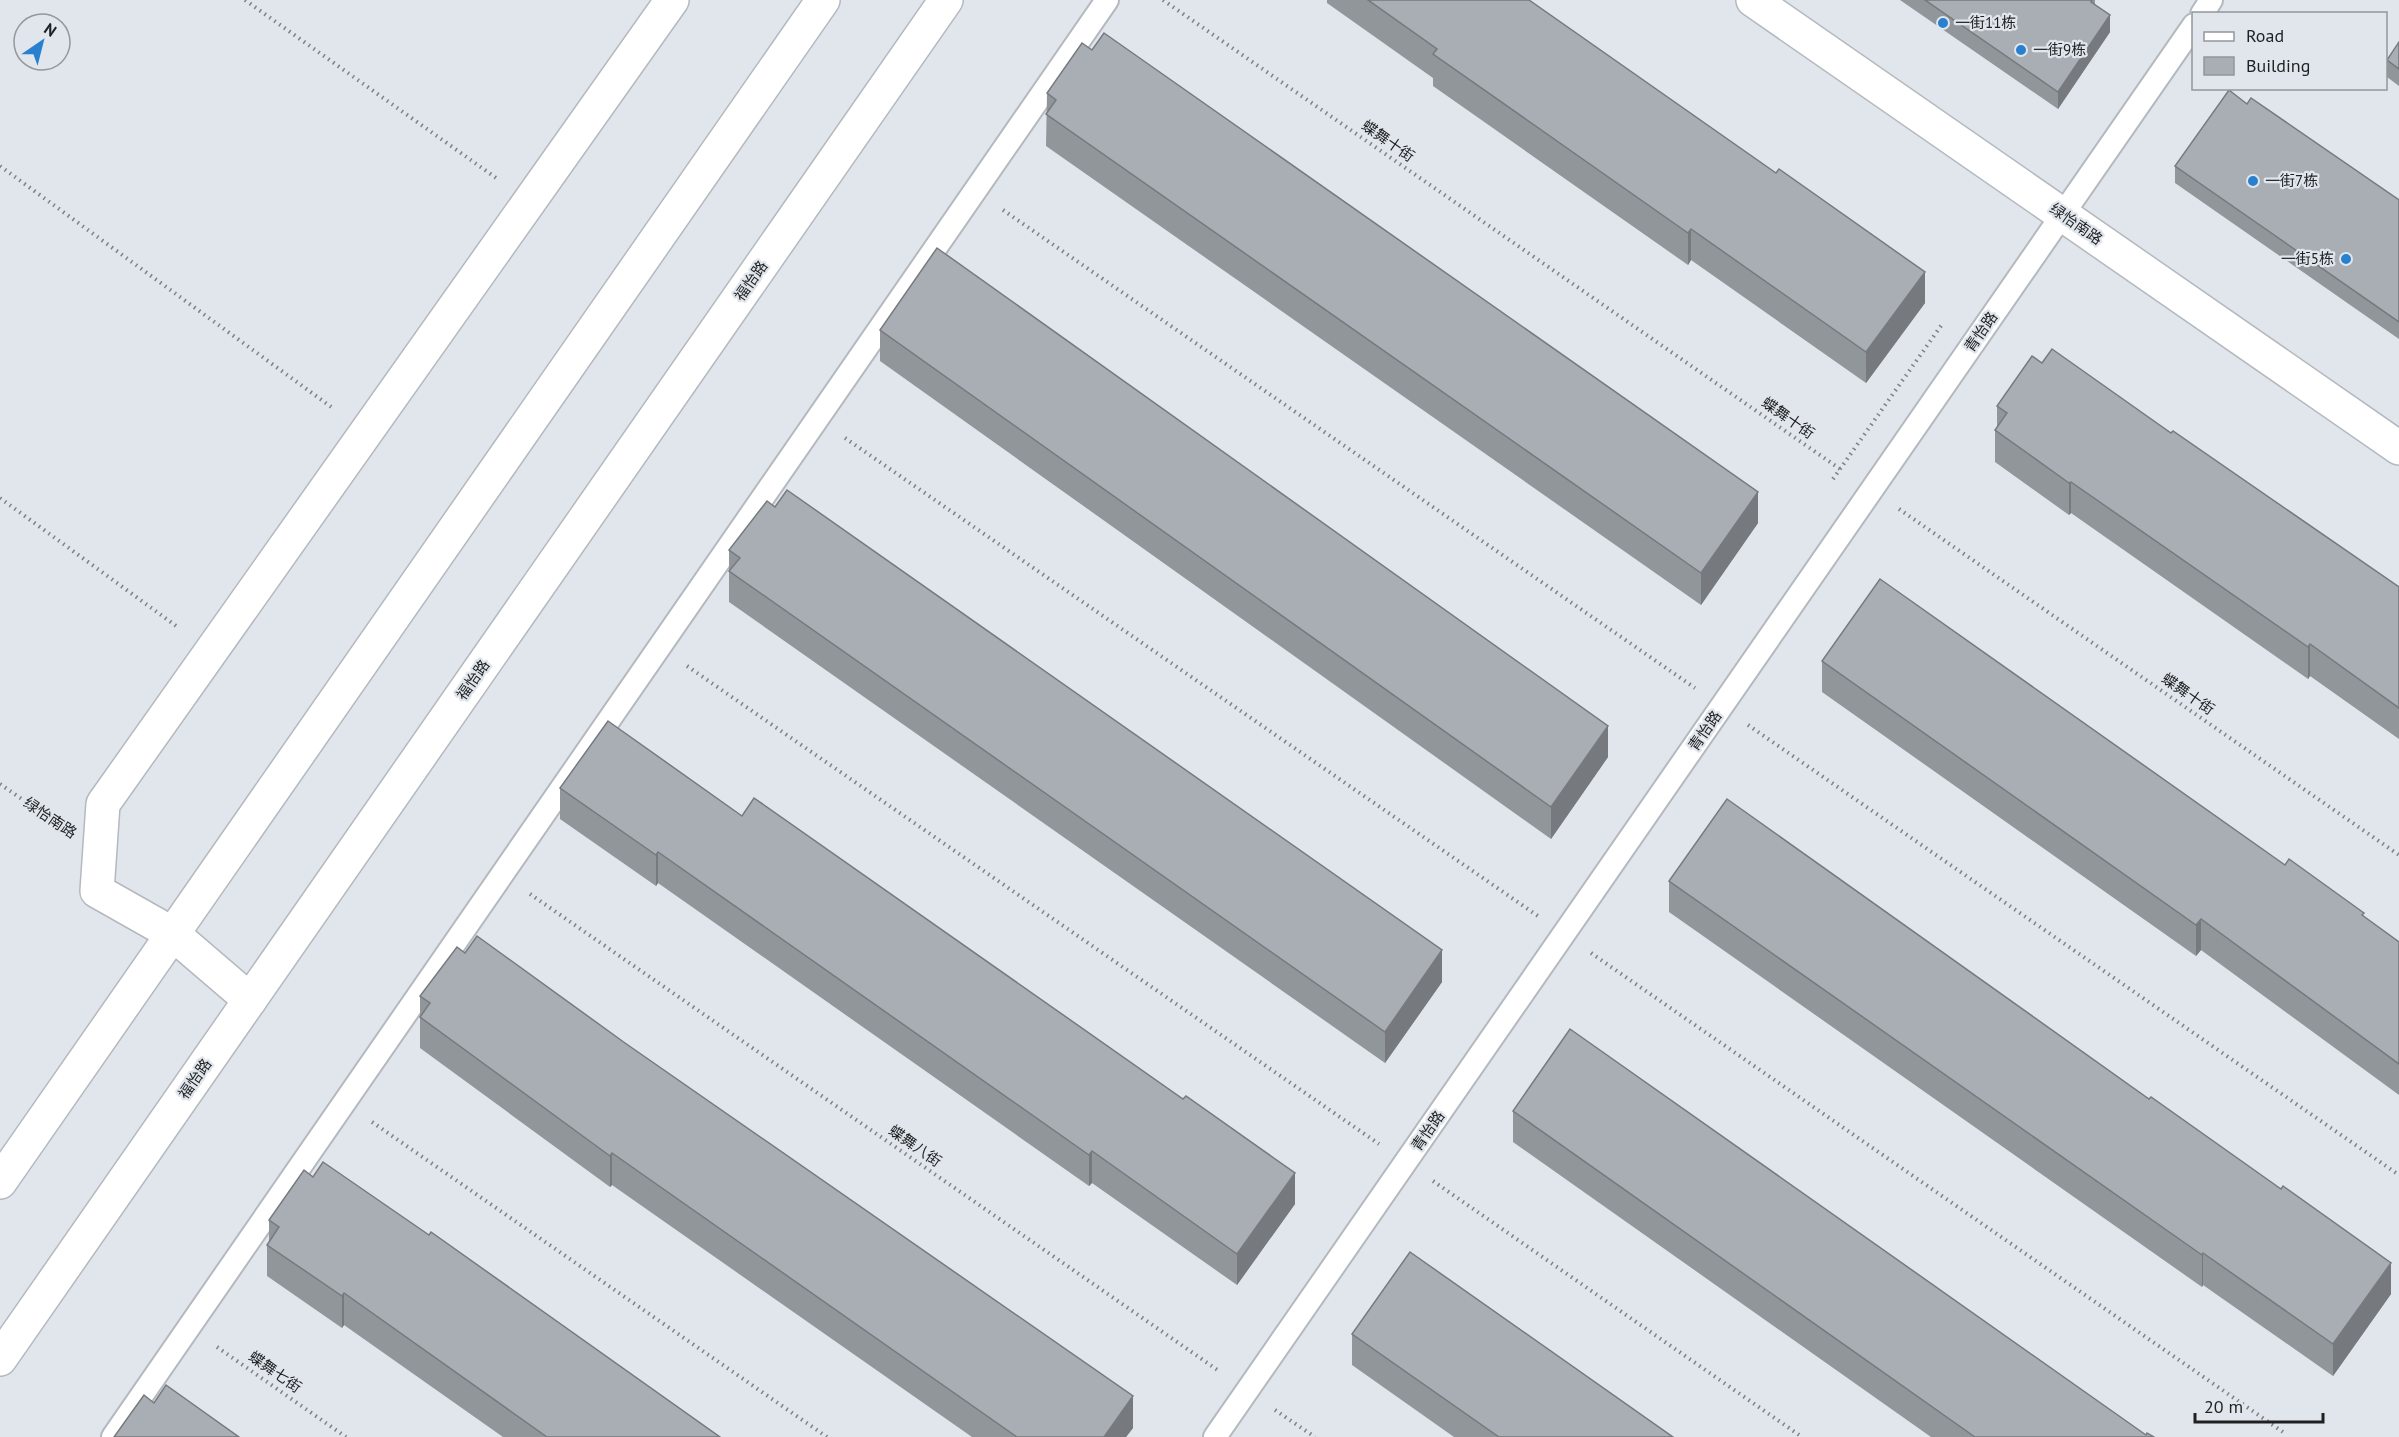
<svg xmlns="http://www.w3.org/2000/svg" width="2399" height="1437" font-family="'PT Sans','Noto Sans SC',sans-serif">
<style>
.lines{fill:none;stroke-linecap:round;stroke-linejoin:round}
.lane-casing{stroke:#b4b9bf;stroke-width:26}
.street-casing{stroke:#b4b9bf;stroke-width:36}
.path{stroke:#7e8286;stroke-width:4;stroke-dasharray:1.5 4.5;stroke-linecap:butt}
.lane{stroke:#fff;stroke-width:22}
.street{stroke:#fff;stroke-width:33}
.wall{fill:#91969b}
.shaded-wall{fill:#767a7e}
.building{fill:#a9aeb4;stroke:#767a7e;stroke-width:1.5}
.poi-dot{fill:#2980ce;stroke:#e1e6ec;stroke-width:2}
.labels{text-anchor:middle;stroke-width:4.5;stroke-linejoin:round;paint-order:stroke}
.poi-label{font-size:15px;fill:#1e2022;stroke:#e1e6ec;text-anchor:start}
.street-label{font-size:15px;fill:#1e2022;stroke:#e1e6ec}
</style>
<rect width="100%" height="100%" fill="#e1e6ec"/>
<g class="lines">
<defs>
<g id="lane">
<polyline points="2202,14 2211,0"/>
<polyline points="113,1437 1107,0"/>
<polyline points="1215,1437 2194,25"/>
</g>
<g id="street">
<polyline points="1753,0 2399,448"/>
<polyline points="250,1000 173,934 97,891 103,804 672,0"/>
<polyline points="0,1182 823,0"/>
<polyline points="0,1359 946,0"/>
</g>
</defs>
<use href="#lane" class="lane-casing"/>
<use href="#street" class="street-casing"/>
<g class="path">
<polyline points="245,0 499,180"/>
<polyline points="1163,0 1843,471"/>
<polyline points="0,166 334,409"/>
<polyline points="1003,210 1695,688"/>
<polyline points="845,438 1538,916"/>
<polyline points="1833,479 1943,323"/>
<polyline points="0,498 179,628"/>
<polyline points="1899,509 2399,855"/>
<polyline points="687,666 1379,1144"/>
<polyline points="1748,725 2399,1175"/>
<polyline points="0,784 64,828"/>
<polyline points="530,894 1219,1371"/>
<polyline points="1591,953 2283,1432"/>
<polyline points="372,1122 827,1437"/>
<polyline points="1433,1181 1802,1437"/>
<polyline points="217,1347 346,1437"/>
<polyline points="1275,1410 1315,1437"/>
</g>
<use href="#lane" class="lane"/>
<use href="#street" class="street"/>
</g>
<g class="wall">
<polygon points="1327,0 1529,0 1925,303 1866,383 1691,260 1688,265 1433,86 1433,78 1327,3"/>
<polygon points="1900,0 2095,0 2095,4 2110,32 2058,109"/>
<polygon points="2399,42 2399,86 2387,77 2387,60"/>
<polygon points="1047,93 1758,523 1701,605 1046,146"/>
<polygon points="2247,104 2399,200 2399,339 2175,183 2175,166"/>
<polygon points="880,330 1608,757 1551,839 880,361"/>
<polygon points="2042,363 2171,433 2399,587 2399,739 2310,676 2308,679 2071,513 2069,515 1995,462 1995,430 1997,427 1997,406"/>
<polygon points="729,550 1442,982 1385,1063 729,602"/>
<polygon points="1822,661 2285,865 2364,917 2399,942 2399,1095 2201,950 2196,956 1822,692"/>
<polygon points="560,788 742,816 1295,1204 1237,1285 1092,1183 1089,1186 658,883 656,886 560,819"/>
<polygon points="1669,881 2391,1294 2333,1376 2203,1285 2202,1287 1669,912"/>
<polygon points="420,996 1133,1428 1126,1437 972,1437 612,1185 610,1187 420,1048"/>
<polygon points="1513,1111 2146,1435 2154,1437 1931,1437 1513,1142"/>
<polygon points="269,1220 720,1437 503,1437 344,1325 342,1328 267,1276 267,1245 269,1243"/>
<polygon points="1352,1334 1673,1437 1454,1437 1352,1365"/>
</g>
<g class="shaded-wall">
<polygon points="2110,15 2110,32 2058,109 2058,92"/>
<polygon points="1691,229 1691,260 1688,265 1688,233"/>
<polygon points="1925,272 1925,303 1866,383 1866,352"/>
<polygon points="2071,482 2071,513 2069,515 2069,483"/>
<polygon points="1758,492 1758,523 1701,605 1701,573"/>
<polygon points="2310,644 2310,676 2308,679 2308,647"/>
<polygon points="1608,726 1608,757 1551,839 1551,807"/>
<polygon points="658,852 658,883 656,886 656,855"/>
<polygon points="2201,919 2201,950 2196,956 2196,925"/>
<polygon points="1442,950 1442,982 1385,1063 1385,1032"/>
<polygon points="1092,1151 1092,1183 1089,1186 1089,1155"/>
<polygon points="612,1153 612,1185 610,1187 610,1156"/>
<polygon points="1295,1173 1295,1204 1237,1285 1237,1254"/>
<polygon points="2203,1253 2203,1285 2202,1287 2202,1255"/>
<polygon points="2391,1263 2391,1294 2333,1376 2333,1344"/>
<polygon points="344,1293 344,1325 342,1328 342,1296"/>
<polygon points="1133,1396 1133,1428 1126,1437 1104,1437"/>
</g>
<g class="building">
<polygon points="1368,0 1529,0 1776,173 1779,169 1925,272 1866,352 1691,229 1688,233 1433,54 1437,49"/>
<polygon points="1925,0 2092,0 2091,2 2110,15 2058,92"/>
<polygon points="1104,33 1758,492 1701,573 1046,114 1056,100 1047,93 1082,43 1092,50"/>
<polygon points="2399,42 2399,69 2387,60"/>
<polygon points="2229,90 2247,104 2251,98 2399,200 2399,322 2175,166"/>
<polygon points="937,248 1608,726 1551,807 880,330"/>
<polygon points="2052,349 2171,433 2173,431 2399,587 2399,708 2310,644 2308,647 2071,482 2069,483 1995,430 2007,413 1997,406 2032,356 2042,363"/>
<polygon points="787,490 1442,950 1385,1032 729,571 740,558 729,550 767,501 775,507"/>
<polygon points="1880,579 2285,865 2289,859 2364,913 2362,915 2399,942 2399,1064 2201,919 2196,925 1822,661"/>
<polygon points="608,721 742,816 754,798 1183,1099 1186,1096 1295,1173 1237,1254 1092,1151 1089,1155 658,852 656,855 560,788"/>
<polygon points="1727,799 2149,1099 2151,1097 2281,1189 2283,1186 2391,1263 2333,1344 2203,1253 2202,1255 1669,881"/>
<polygon points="477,936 625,1043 1133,1396 1104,1437 1017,1437 612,1153 610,1156 420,1017 430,1003 420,996 457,947 465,953"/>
<polygon points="1570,1029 2146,1435 2147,1433 2154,1437 1975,1437 1513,1111"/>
<polygon points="323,1162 429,1235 431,1232 720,1437 547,1437 344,1293 342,1296 267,1245 279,1227 269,1220 304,1170 313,1177"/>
<polygon points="1410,1252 1673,1437 1499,1437 1352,1334"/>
<polygon points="166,1385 239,1437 114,1437 144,1395 154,1403"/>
</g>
<g class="poi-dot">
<circle cx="1943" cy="23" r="6"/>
<circle cx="2021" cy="50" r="6"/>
<circle cx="2253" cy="181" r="6"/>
<circle cx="2346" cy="259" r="6"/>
</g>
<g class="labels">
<g class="poi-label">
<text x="1955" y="28">一街11栋</text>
<text x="2033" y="55">一街9栋</text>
<text x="2265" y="186">一街7栋</text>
<text x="2334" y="264" text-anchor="end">一街5栋</text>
</g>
<g class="street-label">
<text transform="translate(1388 141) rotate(35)" y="5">蝶舞十街</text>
<text transform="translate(2076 224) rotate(35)" y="5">绿怡南路</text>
<text transform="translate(751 281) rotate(-55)" y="5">福怡路</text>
<text transform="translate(1981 332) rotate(-55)" y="5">青怡路</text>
<text transform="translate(1788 418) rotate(35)" y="5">蝶舞十街</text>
<text transform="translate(473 680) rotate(-55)" y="5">福怡路</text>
<text transform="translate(2188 694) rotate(35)" y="5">蝶舞十街</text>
<text transform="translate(1705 731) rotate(-55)" y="5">青怡路</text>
<text transform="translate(50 818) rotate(34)" y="5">绿怡南路</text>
<text transform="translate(195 1079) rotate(-55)" y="5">福怡路</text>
<text transform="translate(1428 1131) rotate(-55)" y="5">青怡路</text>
<text transform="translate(915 1146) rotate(35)" y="5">蝶舞八街</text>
<text transform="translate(275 1372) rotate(35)" y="5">蝶舞七街</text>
</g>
</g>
<rect x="2192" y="12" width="195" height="78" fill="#e1e6ec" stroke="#93979b" stroke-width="1.5"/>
<rect x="2204" y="32" width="30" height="9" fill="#ffffff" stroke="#93979b" stroke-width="1.5"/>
<text x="2246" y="42" font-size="18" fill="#1e2022">Road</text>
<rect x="2204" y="57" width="30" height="18" fill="#a9aeb4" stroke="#93979b" stroke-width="1.5"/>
<text x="2246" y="72" font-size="18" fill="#1e2022">Building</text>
<g transform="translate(42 42) rotate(35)"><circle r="28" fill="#e1e6ec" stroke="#93979b" stroke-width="1.5"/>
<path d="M0-4.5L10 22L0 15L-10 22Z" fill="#2980ce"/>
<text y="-9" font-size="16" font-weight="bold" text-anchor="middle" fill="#1e2022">N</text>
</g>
<path d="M2195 1413v9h128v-9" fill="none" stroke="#1e2022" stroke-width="3"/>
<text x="2204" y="1413" font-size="18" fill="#1e2022" stroke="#e1e6ec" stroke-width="4.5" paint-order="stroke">20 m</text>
</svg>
